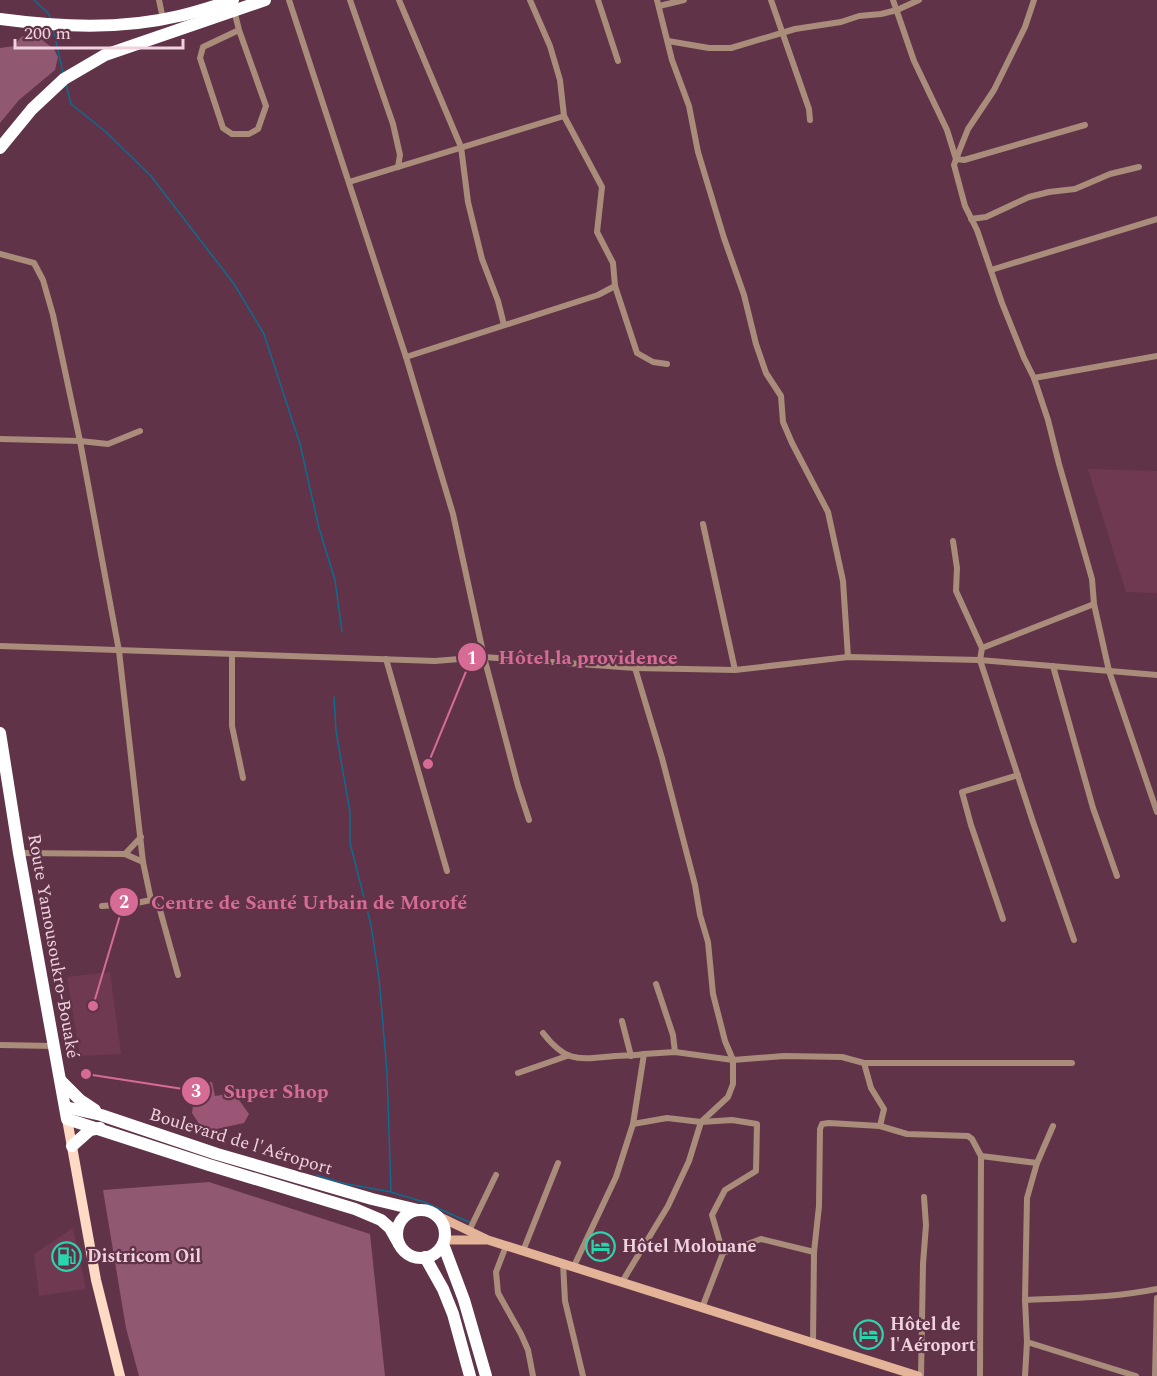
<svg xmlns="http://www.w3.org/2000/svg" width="1157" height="1376" font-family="Spectral,serif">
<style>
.built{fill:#6f3952}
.green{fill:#905871}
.forest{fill:#9b5676}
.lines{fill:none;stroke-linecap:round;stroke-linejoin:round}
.stream{stroke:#0c6c91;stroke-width:1.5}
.street{stroke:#aa8c7b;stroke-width:6}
.secondary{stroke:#e3b498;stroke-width:9}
.primary{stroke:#fed9c4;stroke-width:10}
.highway{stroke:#fff;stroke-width:12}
.labels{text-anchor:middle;stroke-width:4.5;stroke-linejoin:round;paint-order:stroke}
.street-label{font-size:18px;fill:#efd2dd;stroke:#603348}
.poi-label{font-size:18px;font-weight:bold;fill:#efd2dd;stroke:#603348;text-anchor:start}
.leader{fill:none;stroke:#d66c96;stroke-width:2}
.callout-dot{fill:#d66c96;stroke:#603348;stroke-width:2}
.mark-label{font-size:18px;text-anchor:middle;font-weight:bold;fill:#fff}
.callout-label{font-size:20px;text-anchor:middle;font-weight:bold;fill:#d66c96;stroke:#603348;stroke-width:4.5;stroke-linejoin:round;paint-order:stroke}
</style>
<rect width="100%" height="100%" fill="#603348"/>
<g class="built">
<polygon points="1088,469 1157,471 1157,593 1126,592"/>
<polygon points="110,972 121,1054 80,1056 67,977"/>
<polygon points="73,1228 86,1289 39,1296 34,1254"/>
</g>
<g class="green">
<polygon points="33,33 54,49 58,57 55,70 19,100 0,123 0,48 14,46 21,37"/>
<polygon points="209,1182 370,1234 385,1376 139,1376 126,1328 103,1190"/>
</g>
<polygon class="forest" points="212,1082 215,1096 234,1093 249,1114 244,1123 207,1131 203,1130 192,1113 196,1084"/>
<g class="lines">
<g class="stream">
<polyline points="34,0 49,14 50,18"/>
<polyline points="53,28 63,73"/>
<polyline points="66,84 71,104 106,132 151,176 234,284 264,334 300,444 319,528 335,580 342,632"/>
<polyline points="334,697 336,731 350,812 350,843 371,925 379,978 387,1072 391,1192"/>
<polyline points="316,1175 342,1183 391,1192 424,1202 471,1223"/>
</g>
<g class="street">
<polyline points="159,0 163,19"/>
<polyline points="289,0 406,357 453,514 484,657 518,786 529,820"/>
<polyline points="350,0 393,124 400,155 398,167"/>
<polyline points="399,0 461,147 468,202 482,259 498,301 504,325"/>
<polyline points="598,0 618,61"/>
<polyline points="657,0 672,60 689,106 698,152 724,238 744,295 756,344 766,373 781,396 783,422 792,443 828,512 843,581 848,657"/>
<polyline points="771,0 809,109 810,120"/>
<polyline points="893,0 914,61 947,130 956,159 954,165 965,206 977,230 1002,303 1024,358 1034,378 1048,420 1059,464 1092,579 1094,604 1109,671 1157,812"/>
<polyline points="1034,0 1025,27 994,90 968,129 956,159 964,160 1085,125"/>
<polyline points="659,6 684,0"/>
<polyline points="234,10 239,30 203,47 200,58 223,128 232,134 249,134 258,129 266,106 239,30"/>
<polyline points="668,41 709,48 731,48 795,29 841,22 859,16 881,14 897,10 919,0"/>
<polyline points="349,182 564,116"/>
<polyline points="971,219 986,217 1029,197 1049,192 1075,189 1110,174 1139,167"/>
<polyline points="0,254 34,263 43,280 53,315 80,441 119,651 143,862 151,900 160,910 178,975"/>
<polyline points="991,270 1157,219"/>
<polyline points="615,286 637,353 653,362 667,364"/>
<polyline points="406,357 598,295 615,286 613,263 597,232 602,187 564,116 560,80 550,46 530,0"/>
<polyline points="1034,378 1157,356"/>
<polyline points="0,439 80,441 108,444 140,431"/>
<polyline points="703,524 735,670"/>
<polyline points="953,541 957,568 956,591 982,648 980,660 1033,822 1074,940"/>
<polyline points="0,646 435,661 484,657 635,668 735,670 848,657 980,660 1157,675"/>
<polyline points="982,648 1094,604"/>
<polyline points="232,654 232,726 243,778"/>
<polyline points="386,659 447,871"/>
<polyline points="1053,666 1093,808 1117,876"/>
<polyline points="19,853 125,854 143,862"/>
<polyline points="125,854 141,837"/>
<polyline points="102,906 132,904 151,900"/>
<polyline points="1003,919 971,825 962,792 1018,775"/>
<polyline points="656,984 673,1035 675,1052"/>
<polyline points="622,1021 631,1056"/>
<path d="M543,1033c24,31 36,26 72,23 10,-1 19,0 29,-2"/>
<polyline points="0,1045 53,1046"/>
<polyline points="864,1063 871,1088 884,1109 880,1126"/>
<polyline points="518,1073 567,1056"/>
<polyline points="633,1124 644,1054 675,1052 733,1060 784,1056 842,1057 864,1063 1072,1063"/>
<polyline points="981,1156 1037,1163"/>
<polyline points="469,1231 496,1175"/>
<polyline points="506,1246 496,1272 498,1293 521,1334 528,1350 533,1376"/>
<polyline points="523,1251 558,1163"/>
<polyline points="563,1263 565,1301 583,1376"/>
<polyline points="574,1266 616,1177 633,1124 667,1118 701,1122 732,1120 757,1124 756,1171 725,1190 712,1215 723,1253"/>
<polyline points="622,1282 668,1206 689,1161 701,1122 728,1097 733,1084 733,1060 725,1041 713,994 708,942 700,915 695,885 662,758 635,668"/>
<path d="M1025,1300c45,-2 88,-2 132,-11"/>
<polyline points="702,1308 723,1253 761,1239 814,1252"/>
<polyline points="1027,1342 1136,1376"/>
<polyline points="813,1344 814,1252 819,1206 820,1129 822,1124 829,1123 880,1126 907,1134 968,1136 972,1139 981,1156 980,1376"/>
<polyline points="921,1376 923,1264 926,1225 924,1197"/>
<polyline points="1025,1376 1027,1342 1025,1300 1027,1198 1037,1163 1053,1126"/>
<polyline points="1155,1376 1157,1298"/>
</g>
<g class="secondary">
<polyline points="436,1215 488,1240 918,1376"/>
<polyline points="444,1240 485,1240"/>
</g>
<polyline class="primary" points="67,1119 96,1280 120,1376"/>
<g class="highway">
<path d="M0,19c60,8 120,11 179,-3 18,-4 36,-10 54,-16"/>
<polyline points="0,148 32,109 64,79 105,55 265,0"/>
<polyline points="0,733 19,853 67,1119 209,1165 355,1209 381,1220 390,1228 399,1244"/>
<polyline points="61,1081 80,1100 95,1110"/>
<polyline points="65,1107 101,1115 217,1154 372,1199 418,1210"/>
<polyline points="72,1146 90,1130 100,1128"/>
<circle cx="421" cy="1234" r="24"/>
<polyline points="443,1244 464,1300 486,1376"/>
<polyline points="425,1257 443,1289 453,1314 470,1376"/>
</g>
</g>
<defs>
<symbol id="hotel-ring" viewBox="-11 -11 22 22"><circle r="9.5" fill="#603348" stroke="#29d5ad" stroke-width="1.5"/><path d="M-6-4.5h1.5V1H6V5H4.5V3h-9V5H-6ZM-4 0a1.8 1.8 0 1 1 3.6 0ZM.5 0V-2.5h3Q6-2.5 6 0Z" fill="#29d5ad"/></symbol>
<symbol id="fuel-ring" viewBox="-11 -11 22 22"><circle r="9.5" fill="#603348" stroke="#29d5ad" stroke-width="1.5"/><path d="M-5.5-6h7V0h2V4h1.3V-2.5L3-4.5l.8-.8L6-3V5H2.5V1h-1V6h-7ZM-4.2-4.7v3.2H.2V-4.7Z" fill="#29d5ad"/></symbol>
</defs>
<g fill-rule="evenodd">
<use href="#hotel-ring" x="584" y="1230" width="33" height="33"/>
<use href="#fuel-ring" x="50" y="1240" width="33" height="33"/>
<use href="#hotel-ring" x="852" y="1318" width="33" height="33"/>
</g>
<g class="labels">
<g class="street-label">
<text transform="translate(54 946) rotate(80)" y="6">Route Yamousoukro-Bouaké</text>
<text transform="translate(241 1141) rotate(17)" y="6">Boulevard de l'Aéroport</text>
</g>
<g class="poi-label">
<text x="622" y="1252">Hôtel Molouane</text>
<text x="87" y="1262">Districom Oil</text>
<text x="890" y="1330">Hôtel de<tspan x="890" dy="21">l'Aéroport</tspan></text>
</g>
</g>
<path class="leader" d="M428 764L472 657M93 1006L124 902M86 1074L196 1091"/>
<g class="callout-dot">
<circle cx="428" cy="764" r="6"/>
<circle cx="93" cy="1006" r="6"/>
<circle cx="86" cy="1074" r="6"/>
<circle cx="472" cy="657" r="15"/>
<circle cx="124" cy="902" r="15"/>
<circle cx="196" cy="1091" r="15"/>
</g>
<g class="mark-label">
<text x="472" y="664">1</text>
<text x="124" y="908">2</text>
<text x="196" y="1097">3</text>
</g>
<g class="callout-label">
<text x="588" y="664">Hôtel la providence</text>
<text x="309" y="909">Centre de Santé Urbain de Morofé</text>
<text x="276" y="1098">Super Shop</text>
</g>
<path d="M15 39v9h168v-9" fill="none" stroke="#efd2dd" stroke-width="3"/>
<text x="24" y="39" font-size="18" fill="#efd2dd" stroke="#603348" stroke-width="4.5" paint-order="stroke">200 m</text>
</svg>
